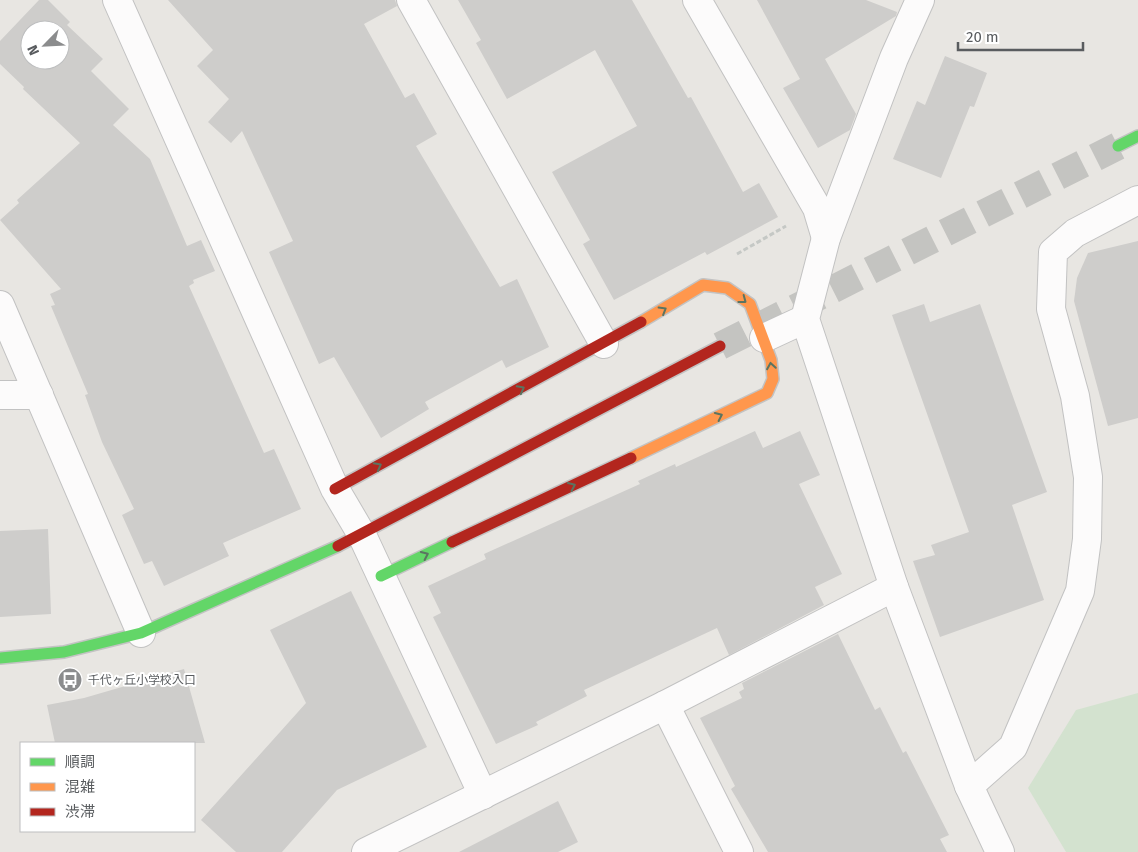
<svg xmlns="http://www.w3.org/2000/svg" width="1138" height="852" font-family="'Fira Sans','Noto Sans JP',sans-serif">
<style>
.green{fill:#d3e2cf}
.building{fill:#cecdcb;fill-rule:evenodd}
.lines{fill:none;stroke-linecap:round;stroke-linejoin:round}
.secondary-tunnel{stroke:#c4c4c1;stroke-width:28;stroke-dasharray:28 14;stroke-linecap:butt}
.street-casing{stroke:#c2c2c2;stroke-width:30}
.fast-casing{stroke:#c3c3c3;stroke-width:14}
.slow-casing{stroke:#c3c3c3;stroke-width:14}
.jam-casing{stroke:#c3c3c3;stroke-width:14}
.path{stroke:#c5c8c5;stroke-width:3;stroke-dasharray:5 2.5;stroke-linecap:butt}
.street{stroke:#fcfbfb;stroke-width:28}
.fast{stroke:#63d668;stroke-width:11}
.slow{stroke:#ff974d;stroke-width:11}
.jam{stroke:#b3261e;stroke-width:11}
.oneway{stroke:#5b7461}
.labels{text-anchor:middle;stroke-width:4;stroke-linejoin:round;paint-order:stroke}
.poi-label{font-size:12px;fill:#595c5f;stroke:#fff;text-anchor:start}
</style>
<rect width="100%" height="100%" fill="#e8e6e2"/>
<polygon class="green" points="1138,693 1138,852 1066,852 1028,788 1076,710"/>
<g class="building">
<path d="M39,0h9l22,22 -3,3 36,34 -12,12 38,38 -16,16 37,34 37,87 14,-6 14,31 -22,9 1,3 -5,3 75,167 10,-4 27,60 -78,34 6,13 -65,30 -12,-25 -8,3 -22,-49 12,-6 -32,-67 -17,-47 3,-1 -37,-88 4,-1 -5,-11 11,-5 -61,-69 19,-17 -2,-3 63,-57 -57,-54 1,-2 -24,-23v-23zM30,30h30v30h-30z"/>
<polygon points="168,0 395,0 397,6 364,24 405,98 414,93 437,134 416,146 500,287 517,279 549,347 506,368 502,360 425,402 429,409 381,438 334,357 319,364 269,252 293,241 242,131 231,143 208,122 229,99 197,66 213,50"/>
<polygon points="458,0 632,0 688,98 691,97 743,192 759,183 778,217 707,255 705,252 614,300 583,244 590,240 552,172 637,126 595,50 507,99 476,43 481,40"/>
<polygon points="757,0 866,0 897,12 896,16 825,59 856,114 850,130 818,148 783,88 800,79"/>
<polygon points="945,56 987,73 974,107 970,106 941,178 893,159 917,101 925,105"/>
<polygon points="1138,241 1138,418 1108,426 1074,301 1077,278 1088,253"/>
<polygon points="924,304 930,322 980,304 1047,492 1012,505 1044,600 940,637 913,561 935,555 931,545 969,532 892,315"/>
<polygon points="755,431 763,448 800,431 820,475 799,484 842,574 815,587 824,605 729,655 717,628 584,690 587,696 536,722 538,725 496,744 433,617 441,613 428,586 486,559 484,554 640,484 638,481 675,464 676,467"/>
<polygon points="48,529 51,614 0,617 0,531"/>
<polygon points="351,591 427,747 337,790 282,852 236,852 201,820 306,703 270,630"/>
<polygon points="838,634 875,710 880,707 903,753 906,751 949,835 940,839 947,852 768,852 731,789 735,786 700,718 742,698 739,692 744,689 742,683"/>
<polygon points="184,669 205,743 55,743 47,705 84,698"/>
<polygon points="558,801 578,842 558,852 459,852"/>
</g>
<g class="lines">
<polyline class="secondary-tunnel" points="720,346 1118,146"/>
<defs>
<g id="street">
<polyline points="117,0 335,489 362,535 483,795"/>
<polyline points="411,0 604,344"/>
<polyline points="697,0 817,208 826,238"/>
<polyline points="920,0 894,58 826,238 805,319 894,587 969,786 1000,852"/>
<polyline points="0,305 141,633"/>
<polyline points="764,338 805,319"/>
<polyline points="0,395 39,395"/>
<polyline points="665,705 739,852"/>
<polyline points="969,786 1013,747 1080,591 1087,539 1088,477 1075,396 1051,309 1053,252 1075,233 1138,200"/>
<polyline points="366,852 665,705 894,587"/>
</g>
<g id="fast">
<polyline points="1118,146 1138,136"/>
<polyline points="381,576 452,542"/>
<polyline points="0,658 64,652 141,633 338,546"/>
</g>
<polyline id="slow" points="631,458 767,393 773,379 771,360 750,304 727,288 703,285 641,322"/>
<g id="jam">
<polyline points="335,489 641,322"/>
<polyline points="452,542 631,458"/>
<polyline points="338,546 720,346"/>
</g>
</defs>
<use href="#street" class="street-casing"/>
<use href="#fast" class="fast-casing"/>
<use href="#slow" class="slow-casing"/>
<use href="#jam" class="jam-casing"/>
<polyline class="path" points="737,254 786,226"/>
<use href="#street" class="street"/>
<use href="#fast" class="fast"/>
<use href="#slow" class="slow"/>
<use href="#jam" class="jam"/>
</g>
<defs><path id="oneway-chevron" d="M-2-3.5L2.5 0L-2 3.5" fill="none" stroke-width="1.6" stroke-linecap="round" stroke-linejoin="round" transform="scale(1.25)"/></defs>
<g class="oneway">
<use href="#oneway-chevron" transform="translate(743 300) rotate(37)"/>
<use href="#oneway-chevron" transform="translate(663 310) rotate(-31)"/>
<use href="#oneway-chevron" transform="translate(771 366) rotate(-99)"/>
<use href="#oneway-chevron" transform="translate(521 389) rotate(-28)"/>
<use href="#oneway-chevron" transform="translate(719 416) rotate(-25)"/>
<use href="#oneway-chevron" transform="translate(378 466) rotate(-28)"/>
<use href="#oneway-chevron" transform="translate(572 486) rotate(-25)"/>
<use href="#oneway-chevron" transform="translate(425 555) rotate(-25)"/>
</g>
<defs>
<symbol id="bus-disc" viewBox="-11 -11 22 22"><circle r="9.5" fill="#8b8c8d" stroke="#fff"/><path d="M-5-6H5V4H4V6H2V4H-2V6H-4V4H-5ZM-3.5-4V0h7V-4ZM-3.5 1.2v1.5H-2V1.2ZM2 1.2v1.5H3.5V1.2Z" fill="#fff"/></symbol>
</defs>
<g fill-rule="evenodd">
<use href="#bus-disc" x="56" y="666" width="28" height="28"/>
</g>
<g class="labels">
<g class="poi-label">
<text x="88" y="684">千代ヶ丘小学校入口</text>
</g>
</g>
<rect x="20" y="742" width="175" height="90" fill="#ffffff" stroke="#bdbebf"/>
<rect x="30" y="758" width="25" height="8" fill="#63d668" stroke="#bdbebf"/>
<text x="65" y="767" font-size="15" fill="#595c5f">順調</text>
<rect x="30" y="783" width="25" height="8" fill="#ff974d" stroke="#bdbebf"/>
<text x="65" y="792" font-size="15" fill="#595c5f">混雑</text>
<rect x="30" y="808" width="25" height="8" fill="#b3261e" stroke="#bdbebf"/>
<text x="65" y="817" font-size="15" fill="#595c5f">渋滞</text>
<g transform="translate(45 45) rotate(246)"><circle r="24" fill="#ffffff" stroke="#bdbebf"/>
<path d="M0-4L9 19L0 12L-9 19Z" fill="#8b8c8d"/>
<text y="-8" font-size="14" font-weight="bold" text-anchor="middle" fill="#595c5f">N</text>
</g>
<path d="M958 42v8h125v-8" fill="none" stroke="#595c5f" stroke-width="2.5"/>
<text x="966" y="42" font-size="15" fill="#595c5f" stroke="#ffffff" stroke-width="4" paint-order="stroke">20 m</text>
</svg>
